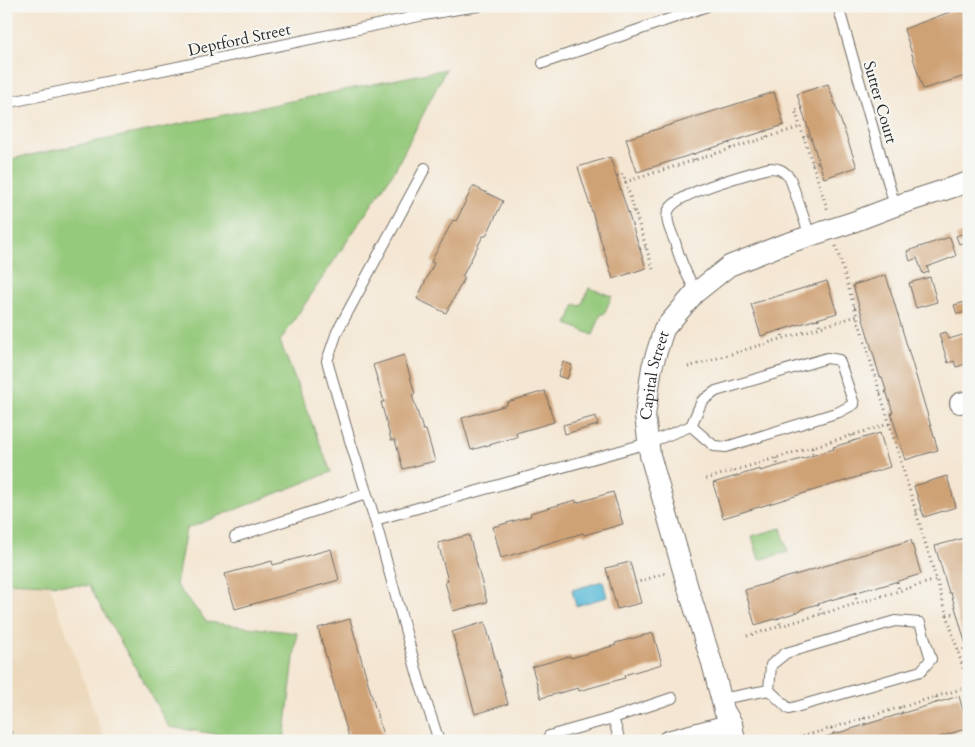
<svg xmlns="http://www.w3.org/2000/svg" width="975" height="747" font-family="Cardo,serif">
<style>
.built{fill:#ecd8ba}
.green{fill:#95c97b;stroke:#607a53}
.water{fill:#59bad8;stroke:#427282}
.building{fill:#cfa276}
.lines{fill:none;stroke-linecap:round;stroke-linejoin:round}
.lane-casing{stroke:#716c65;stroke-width:12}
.street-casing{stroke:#716c65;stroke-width:22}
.path{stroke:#716c65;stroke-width:3;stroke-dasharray:1 4;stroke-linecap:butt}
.lane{stroke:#fff;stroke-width:10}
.street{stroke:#fff;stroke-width:20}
.labels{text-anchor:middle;stroke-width:4;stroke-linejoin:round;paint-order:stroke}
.street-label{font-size:16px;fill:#2b2b2b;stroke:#f6f6f2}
</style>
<rect width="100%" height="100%" fill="#f6f6f2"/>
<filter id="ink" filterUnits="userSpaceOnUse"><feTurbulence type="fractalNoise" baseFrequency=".02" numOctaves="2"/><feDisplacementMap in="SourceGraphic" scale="10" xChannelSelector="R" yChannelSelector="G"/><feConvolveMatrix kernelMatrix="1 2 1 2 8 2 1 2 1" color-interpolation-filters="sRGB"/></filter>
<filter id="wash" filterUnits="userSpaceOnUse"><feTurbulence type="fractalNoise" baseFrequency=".0096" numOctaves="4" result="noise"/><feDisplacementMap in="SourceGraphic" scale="20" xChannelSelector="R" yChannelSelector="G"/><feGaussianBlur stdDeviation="1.12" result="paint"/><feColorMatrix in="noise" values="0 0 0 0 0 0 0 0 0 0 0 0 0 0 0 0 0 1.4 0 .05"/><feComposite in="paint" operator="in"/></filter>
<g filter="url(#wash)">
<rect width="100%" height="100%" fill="#f4e6d2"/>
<polygon class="built" points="6,542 40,558 105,741 6,741"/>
<g class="green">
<polygon points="446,69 395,170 280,341 331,472 186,529 176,585 207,622 297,633 284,741 263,741 169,727 89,586 6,582 6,160"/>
<polygon points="589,288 612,296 604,314 601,314 593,335 567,324 575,304 581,306"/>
<polygon points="781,528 788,552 759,560 752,536"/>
</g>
<polygon class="water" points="603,581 607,597 576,606 572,590"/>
<g id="blocks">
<g class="building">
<polygon points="966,6 969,6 969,75 923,89 904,29"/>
<polygon points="828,84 857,167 824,178 797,94"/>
<polygon points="774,92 784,125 637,172 626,139"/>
<polygon points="610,157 646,268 613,279 578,167"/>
<polygon points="473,186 503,201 486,236 483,236 462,277 465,277 446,313 417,299 434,263 431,262 453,220 456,221"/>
<polygon points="969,231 969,246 967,241 959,244 956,236"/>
<polygon points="950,237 956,256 927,267 929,272 923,274 917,258 910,261 907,251"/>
<polygon points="886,275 938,450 905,460 891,413 893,413 882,377 880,377 853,285"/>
<polygon points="930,277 937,302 916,308 909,283"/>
<polygon points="827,281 837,313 761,336 751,304"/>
<polygon points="969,301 969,320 968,320 966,312 957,314 954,305"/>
<polygon points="946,332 949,339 966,334 969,344 969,356 967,357 969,363 956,367 954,361 948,363 939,334"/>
<polygon points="404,355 415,394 412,395 423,430 426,430 435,461 403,469 395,440 391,440 381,402 384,402 373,365"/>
<polygon points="563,362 572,365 567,379 558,376"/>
<polygon points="545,391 554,422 516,433 517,437 471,450 462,418 507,405 507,402"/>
<polygon points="596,416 598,425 565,434 563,425"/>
<polygon points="880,433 890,467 723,518 713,483 760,469 760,471 778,466 834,449 833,447"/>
<polygon points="947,476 956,507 924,517 914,486"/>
<polygon points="613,492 623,524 584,535 583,533 539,546 539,547 501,558 493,527 531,516 530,513 576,500 576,503"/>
<polygon points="469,535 487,602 453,611 445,582 448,581 438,543"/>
<polygon points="968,537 969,652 968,652 951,593 949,593 935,546"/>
<polygon points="911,540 921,574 875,588 874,587 801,609 801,611 755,625 745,590"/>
<polygon points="331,549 339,580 235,609 225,574 272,561 273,565"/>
<polygon points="630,562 641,603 617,609 606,568"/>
<polygon points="6,610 11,628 6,629"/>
<polygon points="350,619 384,739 379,741 350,741 318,628"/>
<polygon points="485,622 508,704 475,714 452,632"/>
<polygon points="653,633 662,664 624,675 625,678 579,691 578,688 541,698 532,667 570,656 571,658 616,645 615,643"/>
<polygon points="959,696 968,728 927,741 812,741"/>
</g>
</g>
</g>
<g filter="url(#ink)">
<use href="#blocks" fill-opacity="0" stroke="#716c65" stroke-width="1"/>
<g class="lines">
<defs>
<g id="lane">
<polyline points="838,6 895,206"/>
<polyline points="543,63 707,6"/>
<polyline points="6,103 424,15 458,9 479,6"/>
<path d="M697,292c-11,-16 -17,-32 -22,-50 -3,-9 -10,-20 -7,-30 5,-19 81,-38 101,-44 10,0 14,2 21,10l20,58"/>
<polyline points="375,520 351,444 327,361 337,332 425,168"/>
<polyline points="235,537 366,494"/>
<polyline points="721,699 769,690 789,709 921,671 931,659 920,623 895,621 786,653 771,665 769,690"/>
<polyline points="613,718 672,698"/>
<polyline points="6,736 7,735"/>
<polyline points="549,736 613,718 620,741"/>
<polyline points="439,741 419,680 375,520 648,443 691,426 714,446 726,447 839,412 854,404 839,360 827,358 716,391 702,401 691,426"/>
</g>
<g id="street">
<polyline points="960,403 969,401"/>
<polyline points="668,741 732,724"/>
<path id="s1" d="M735,741l-3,-17 -8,-14 -12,-47 -24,-75 -38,-133 -5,-39 7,-49 12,-38 30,-35 35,-28 50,-20 74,-24 42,-16 74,-24"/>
</g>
</defs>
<use href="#lane" class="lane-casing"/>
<use href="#street" class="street-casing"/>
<g class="path">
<polyline points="802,108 795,110 828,211"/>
<polyline points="765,131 767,137"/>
<polyline points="803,138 810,135"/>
<polyline points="729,143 731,149"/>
<polyline points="693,154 695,160"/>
<polyline points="812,164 819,162"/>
<polyline points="617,176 623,174 654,272"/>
<polyline points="625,182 800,127"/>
<polyline points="628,213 634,211"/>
<polyline points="836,246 969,688"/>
<polyline points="640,249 646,247"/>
<polyline points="854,307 859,306"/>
<polyline points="818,319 820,327"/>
<polyline points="781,330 783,338"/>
<polyline points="688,367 857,316"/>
<polyline points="880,393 887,392"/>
<polyline points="853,435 854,441"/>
<polyline points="812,448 813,455"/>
<polyline points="776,458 778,466"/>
<polyline points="734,471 736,476"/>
<polyline points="706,479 889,424"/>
<polyline points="916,512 921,510"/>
<polyline points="897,582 899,591"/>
<polyline points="635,583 666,573"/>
<polyline points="855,593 858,603"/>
<polyline points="818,604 822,614"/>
<polyline points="947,615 957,613"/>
<polyline points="778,618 781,626"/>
<polyline points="747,636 936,580"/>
<polyline points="958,651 967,648"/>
<polyline points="936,697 937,703"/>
<polyline points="900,707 902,713"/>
<polyline points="864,718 865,724"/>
<polyline points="831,728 834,734"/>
<polyline points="803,736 807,741"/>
<polyline points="788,741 968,687"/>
</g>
<use href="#lane" class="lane"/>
<use href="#street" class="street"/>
</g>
</g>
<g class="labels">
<g class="street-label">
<text transform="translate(239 39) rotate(-12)" y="6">Deptford Street</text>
<text transform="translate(881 102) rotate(74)" y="6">Sutter Court</text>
<text dy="6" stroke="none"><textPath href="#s1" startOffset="380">Capital Street</textPath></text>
</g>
</g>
<rect width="975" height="747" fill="none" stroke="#f6f6f2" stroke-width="25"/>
</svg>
